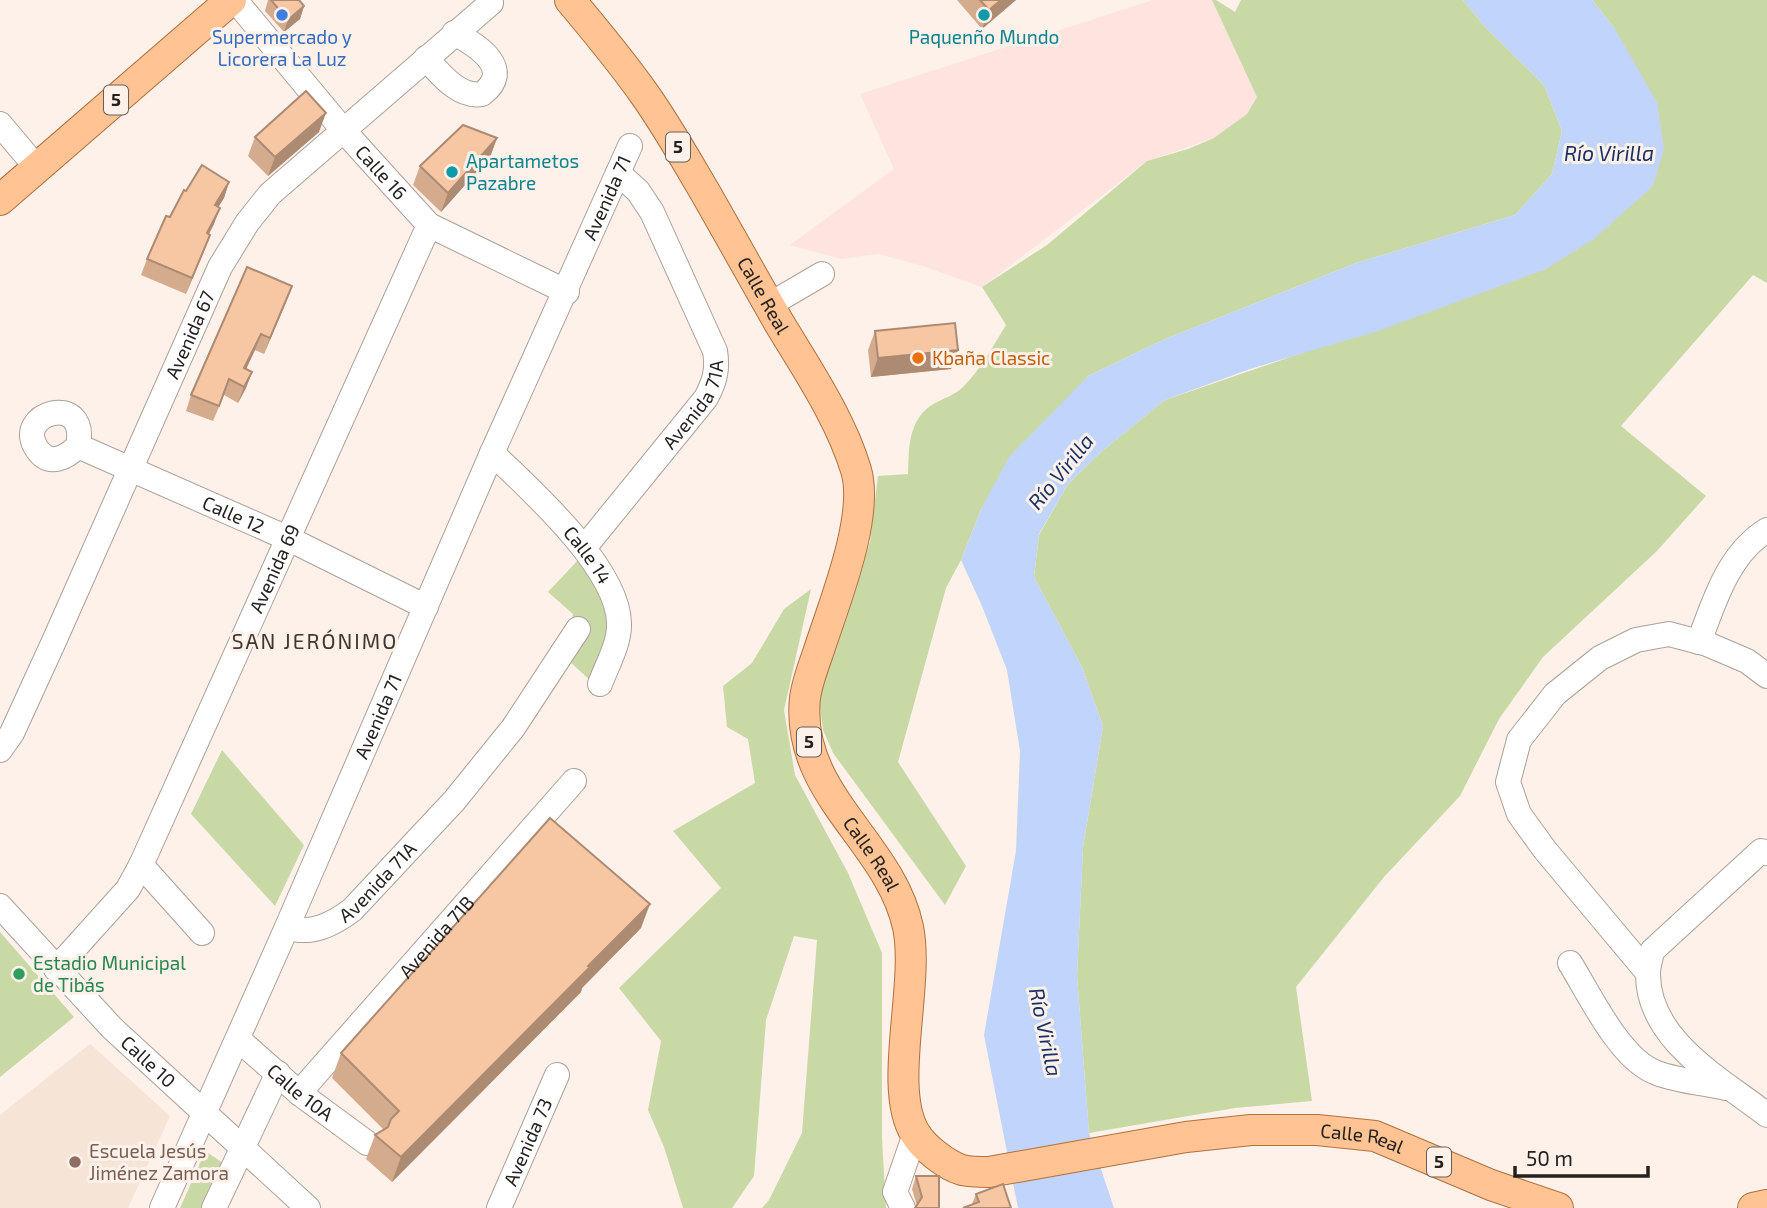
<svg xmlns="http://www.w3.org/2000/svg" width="1767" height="1208" font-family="'Exo 2',sans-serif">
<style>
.built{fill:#f6e4d7}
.industrial{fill:#fee3df}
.green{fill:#c9d9a6}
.water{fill:#c1d4fb}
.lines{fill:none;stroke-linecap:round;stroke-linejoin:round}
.minor-casing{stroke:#aca099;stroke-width:26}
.major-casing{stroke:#b2703c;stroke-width:32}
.minor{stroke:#fff;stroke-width:24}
.major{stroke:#ffc394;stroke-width:30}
.wall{fill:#d4ab8d}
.shaded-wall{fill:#ad8b73}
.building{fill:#f7c7a4;stroke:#ad8b73;stroke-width:2}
.shop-dot{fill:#3f7fe0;stroke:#fdf1e9;stroke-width:2.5}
.culture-dot{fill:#0f9aa8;stroke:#fdf1e9;stroke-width:2.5}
.food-dot{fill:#e8710a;stroke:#fdf1e9;stroke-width:2.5}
.leisure-dot{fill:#2e9e5b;stroke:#fdf1e9;stroke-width:2.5}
.education-dot{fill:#8d6e63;stroke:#fdf1e9;stroke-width:2.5}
.labels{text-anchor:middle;stroke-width:6;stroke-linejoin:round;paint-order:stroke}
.shield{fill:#fdf1e9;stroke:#655f5a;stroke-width:2}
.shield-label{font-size:18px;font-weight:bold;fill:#24201d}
.shop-label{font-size:19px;fill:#366cbe;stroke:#fdf1e9}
.culture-label{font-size:19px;fill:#0d838f;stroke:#fdf1e9}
.street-label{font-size:19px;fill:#24201d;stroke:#fdf1e9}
.food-label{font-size:19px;fill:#c56008;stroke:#fdf1e9;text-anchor:start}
.leisure-label{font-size:19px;fill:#27864d;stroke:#fdf1e9;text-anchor:start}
.education-label{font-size:19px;fill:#785e54;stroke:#fdf1e9;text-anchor:start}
.water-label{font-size:21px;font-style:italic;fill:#1a3168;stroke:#fdf1e9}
.neighbourhood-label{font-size:21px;letter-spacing:2px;fill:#3f3630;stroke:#fdf1e9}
</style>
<rect width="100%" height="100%" fill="#fdf1e9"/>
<polygon class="built" points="90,1044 170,1116 128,1208 0,1208 0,1115"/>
<polygon class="industrial" points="1153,0 1212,0 1257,97 1247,114 1214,138 1147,161 982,287 923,266 879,254 841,259 790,245 894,169 860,94"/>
<g class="green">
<path d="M1212,0h4l19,12 6,-12h222l22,27 59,58 18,46 -10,43 -37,41 -159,48 -191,76 -77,37 -106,131 -21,53 -15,28 -48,174 68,104 -21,39 -112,-152 -10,-23 -3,-22 1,-19 49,-147 8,-66 30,-2c1,-27 0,-56 27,-71 10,-5 19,-8 28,-16 18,-18 30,-41 43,-62l-24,-38 65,-42 100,-84 41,-12 26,-11 33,-24 10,-17z"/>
<polygon points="1592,0 1767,0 1767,283 1753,275 1621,426 1706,496 1657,551 1543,657 1499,719 1460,796 1384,877 1296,987 1312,1101 1235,1108 1089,1133 1077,976 1083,847 1103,726 1082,667 1034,577 1039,535 1068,484 1101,452 1165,400 1546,269 1615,29"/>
<polygon points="581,557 597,581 611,622 594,684 568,660 573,614 548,592"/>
<polygon points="811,589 784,710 795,775 848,873 882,953 882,1139 886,1208 762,1208 769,1200 802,1133 817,940 794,936 766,1020 754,1176 732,1208 683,1208 664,1147 648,1110 661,1041 619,988 721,888 673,831 755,783 748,739 727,727 723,686 752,663 784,609"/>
<polygon points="222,750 304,845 275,906 191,814"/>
<polygon points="0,932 74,1017 0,1077"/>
<polygon points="208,1153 223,1163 203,1208 180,1208 201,1161"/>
</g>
<polygon class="water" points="1463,0 1592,0 1615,29 1657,102 1664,149 1653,186 1594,239 1546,269 1378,331 1250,369 1165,400 1101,452 1068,484 1039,534 1034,577 1082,667 1103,726 1083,847 1077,976 1089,1133 1114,1208 1018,1208 984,1035 1016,851 1020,751 1007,670 982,606 961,560 982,507 1009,457 1088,376 1165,339 1356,263 1515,215 1552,174 1562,131 1544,85 1485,27"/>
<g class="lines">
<defs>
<g id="minor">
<path id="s1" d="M235,0l108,130 86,95 138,67"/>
<path d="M426,58c14,16 33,40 56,36 33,-25 -5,-49 -28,-61"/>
<polyline points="0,124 37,168"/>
<polyline points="769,305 822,274"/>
<path id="s2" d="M78,446c-12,12 -29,21 -41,3 -25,-35 52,-59 41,-3l209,92 139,69"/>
<path id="s3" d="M492,453c39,37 126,115 127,170 1,20 -12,42 -19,61"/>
<path id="s4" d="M584,548l122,-150c9,-17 12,-29 9,-47l-63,-139 -14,-21 -20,-18"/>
<path d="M1699,642c15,-40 29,-88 68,-112"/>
<path id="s5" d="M0,750l12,-17 43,-94 165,-372 27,-44 23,-29 221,-191"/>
<path d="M1767,853l-6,-2 -109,100c-1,7 -4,15 -4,22 -1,67 73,106 119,142"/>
<polyline points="141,865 202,933"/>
<path id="s6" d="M0,906l112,122 196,180"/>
<path id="s7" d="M287,927c24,9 46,-3 65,-17l102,-109 59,-73 65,-99"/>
<path d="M1570,963c20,32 50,97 87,110 21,8 47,10 69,15"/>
<path id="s8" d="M56,969l72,-80 13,-24 288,-640"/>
<polyline points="1648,973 1545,850 1519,814 1508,782 1519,740 1555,694 1600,658 1636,640 1669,634 1707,644 1747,661 1767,676"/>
<path id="s9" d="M238,1039l61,54 68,50"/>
<path id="s10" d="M299,1093l275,-312"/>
<path id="s11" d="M162,1208l125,-281 205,-474 138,-307"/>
<polyline points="214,1208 278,1073"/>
<path id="s12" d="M499,1208l58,-133"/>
<polyline points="903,1208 895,1192 915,1134"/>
</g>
<g id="major">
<path id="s13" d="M570,0c26,31 52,62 75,95 22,31 41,65 60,97 24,43 49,86 73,129 28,47 62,96 78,149 14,47 -23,136 -38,183 -5,14 -11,30 -13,45 -10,96 85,144 103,229 12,58 -21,160 7,206 8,14 31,32 47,37 8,2 19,2 27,2l197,-35 65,-7h66l58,6 116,49 67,23"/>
<polyline points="0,200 231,0"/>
<polyline points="1753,1208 1767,1205"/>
</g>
</defs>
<use href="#minor" class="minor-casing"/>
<use href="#major" class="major-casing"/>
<use href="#minor" class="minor"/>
<use href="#major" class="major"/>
</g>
<g class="wall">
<polygon points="268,0 299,0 304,6 300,19 284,32 265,11"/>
<polygon points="957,0 1016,0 982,29"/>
<polygon points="319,132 268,176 248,156 255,137"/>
<polygon points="497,138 490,157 441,212 413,185 420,166"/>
<polygon points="229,182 224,198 218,207 214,224 209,234 204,251 186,294 141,275 147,259 170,217 186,191"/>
<polygon points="286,302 264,354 255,350 246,369 252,372 246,388 238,403 224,395 213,421 186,411 191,395"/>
<polygon points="875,331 958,350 951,369 871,377 868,350"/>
<polygon points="641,928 582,988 581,992 392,1182 366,1159 375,1135 384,1130 332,1078 341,1053"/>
<polygon points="916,1176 939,1208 917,1206 912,1189"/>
<polygon points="976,1194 1011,1208 972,1204"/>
</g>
<g class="shaded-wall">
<polygon points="1001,0 1016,0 982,29 989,10"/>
<polygon points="304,6 300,19 284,32 288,20"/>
<polygon points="326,113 319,132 268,176 275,157"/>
<polygon points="497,138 490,157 441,212 448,193"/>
<polygon points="229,182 224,198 209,222 215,205"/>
<polygon points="220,208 214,224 201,249 207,233"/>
<polygon points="210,235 204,251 186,294 192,278"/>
<polygon points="292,286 286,302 264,354 270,338"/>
<polygon points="261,334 255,350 239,384 244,368"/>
<polygon points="958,350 951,369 871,377 878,358"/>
<polygon points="252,372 246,388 238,403 244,387"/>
<polygon points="650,904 641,928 582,988 581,992 392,1182 401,1157"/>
</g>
<g class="building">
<polygon points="271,0 299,0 304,6 288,20"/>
<polygon points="980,0 1001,0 989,10"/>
<polygon points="306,91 326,113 275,157 255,137"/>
<polygon points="463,125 497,138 448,193 420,166"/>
<polygon points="202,165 229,182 215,205 220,208 207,233 210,235 192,278 147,259 166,216 170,217 184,190 186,191"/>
<polygon points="247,267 292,286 270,338 261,334 244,368 252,372 244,387 229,379 219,406 191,395"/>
<polygon points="955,323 958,350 878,358 875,331"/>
<polygon points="550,818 650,904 588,966 590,967 401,1157 375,1135 388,1127 391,1119 399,1111 341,1053"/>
<polygon points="916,1176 939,1176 939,1208 915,1208 922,1197"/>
<polygon points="1003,1184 1011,1208 963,1208 979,1202 976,1194"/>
</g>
<circle class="shop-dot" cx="282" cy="15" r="7"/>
<g class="culture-dot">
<circle cx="984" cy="15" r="7"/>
<circle cx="452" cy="172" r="7"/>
</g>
<circle class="food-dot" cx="918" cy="358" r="7"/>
<circle class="leisure-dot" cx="19" cy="974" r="7"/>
<circle class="education-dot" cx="75" cy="1162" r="7"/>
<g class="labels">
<g class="shield">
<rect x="104" y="85.5" width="24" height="29" rx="5"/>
<rect x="666" y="132.5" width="24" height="29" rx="5"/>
<rect x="797" y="727.5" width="24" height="29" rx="5"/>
<rect x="1427" y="1147.5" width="24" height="29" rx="5"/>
</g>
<g class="shield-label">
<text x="116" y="106">5</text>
<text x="678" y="153">5</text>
<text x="809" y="748">5</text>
<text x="1439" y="1168">5</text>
</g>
<g class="shop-label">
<text x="282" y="44">Supermercado y<tspan x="282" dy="22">Licorera La Luz</tspan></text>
</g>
<g class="culture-label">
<text x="984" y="44">Paquenño Mundo</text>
<text x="466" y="168" text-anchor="start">Apartametos<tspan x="466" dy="22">Pazabre</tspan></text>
</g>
<g class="street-label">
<text dy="7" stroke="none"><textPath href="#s1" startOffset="226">Calle 16</textPath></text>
<text dy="7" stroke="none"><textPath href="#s11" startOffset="1104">Avenida 71</textPath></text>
<text dy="7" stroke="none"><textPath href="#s13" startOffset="354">Calle Real</textPath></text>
<text dy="7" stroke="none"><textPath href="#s5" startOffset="457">Avenida 67</textPath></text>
<text dy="7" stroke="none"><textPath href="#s4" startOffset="182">Avenida 71A</textPath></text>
<text dy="7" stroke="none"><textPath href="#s2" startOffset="317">Calle 12</textPath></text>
<text dy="7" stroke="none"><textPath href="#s3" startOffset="140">Calle 14</textPath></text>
<text dy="7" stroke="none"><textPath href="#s8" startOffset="460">Avenida 69</textPath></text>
<text dy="7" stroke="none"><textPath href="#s11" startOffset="537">Avenida 71</textPath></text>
<text dy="7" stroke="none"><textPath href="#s13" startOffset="962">Calle Real</textPath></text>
<text dy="7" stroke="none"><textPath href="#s7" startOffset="108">Avenida 71A</textPath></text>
<text dy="7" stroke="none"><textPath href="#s10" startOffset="208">Avenida 71B</textPath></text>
<text dy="7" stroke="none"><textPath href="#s6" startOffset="215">Calle 10</textPath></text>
<text dy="7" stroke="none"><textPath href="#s9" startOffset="82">Calle 10A</textPath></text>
<text dy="7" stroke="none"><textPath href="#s12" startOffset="72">Avenida 73</textPath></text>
<text dy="7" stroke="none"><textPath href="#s13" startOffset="1718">Calle Real</textPath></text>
</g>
<g class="food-label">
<text x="932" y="365">Kbaña Classic</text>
</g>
<g class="leisure-label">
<text x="33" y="970">Estadio Municipal<tspan x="33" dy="22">de Tibás</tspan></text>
</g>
<g class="education-label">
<text x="89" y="1158">Escuela Jesús<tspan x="89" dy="22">Jiménez Zamora</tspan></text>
</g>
<g class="water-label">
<text x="1609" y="161">Río Virilla</text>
<text transform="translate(1061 472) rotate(-51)" y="7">Río Virilla</text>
<text transform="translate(1045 1032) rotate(78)" y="7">Río Virilla</text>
</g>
<g class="neighbourhood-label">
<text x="315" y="649">SAN JERÓNIMO</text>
</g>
</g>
<path d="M1515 1166v10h133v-10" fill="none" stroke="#24201d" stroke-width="3.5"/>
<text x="1526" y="1166" font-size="21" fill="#24201d" stroke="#fdf1e9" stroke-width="5" paint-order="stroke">50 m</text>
</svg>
